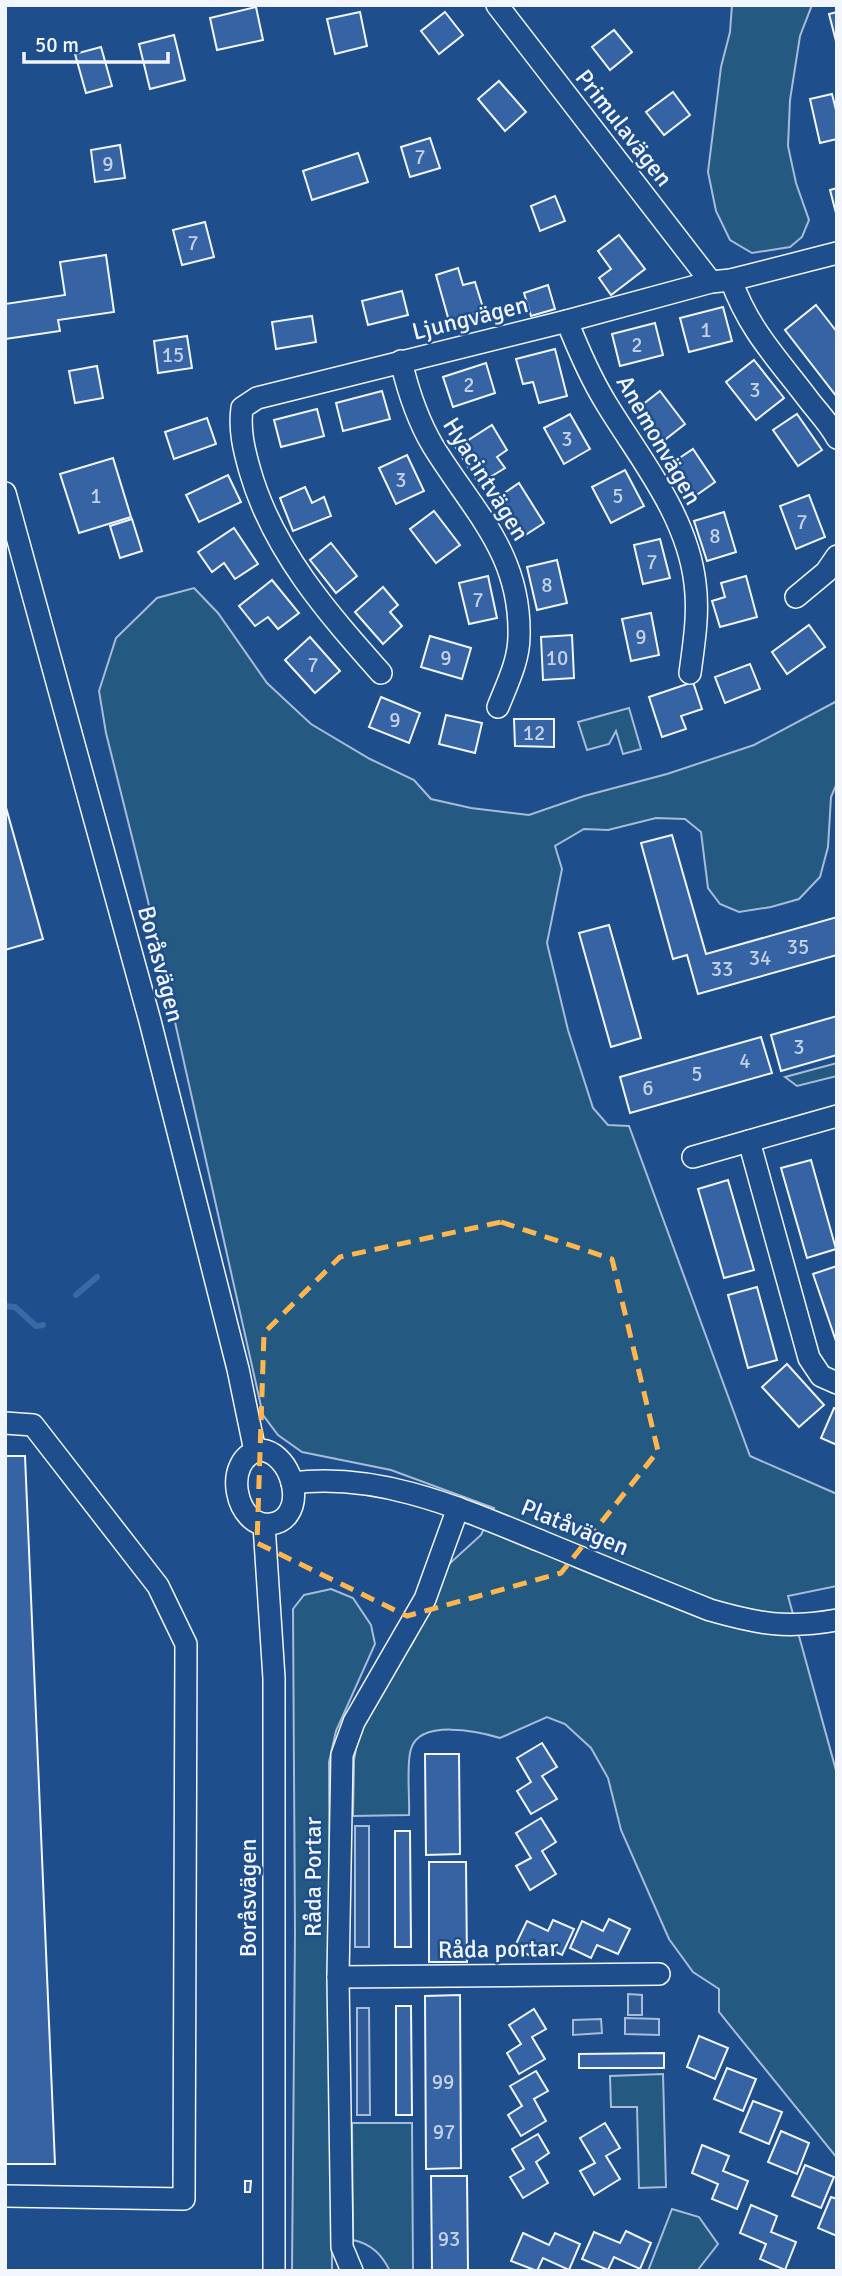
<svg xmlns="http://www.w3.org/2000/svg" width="842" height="2276" font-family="Signika,sans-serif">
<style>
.green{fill:#245a82;stroke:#a8bbd7;stroke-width:2}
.parking{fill:#305b95;stroke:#a8bbd7;stroke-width:2}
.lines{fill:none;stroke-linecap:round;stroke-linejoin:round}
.stream{stroke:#3b69a3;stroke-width:6}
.building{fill:#3563a3;stroke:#f2f6ff;stroke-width:2}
.minor-casing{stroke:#f2f6ff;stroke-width:24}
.minor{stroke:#1f4e8c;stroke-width:21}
.marked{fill:none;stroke:#ffb74d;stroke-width:5;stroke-dasharray:14 9;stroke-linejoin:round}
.labels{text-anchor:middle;stroke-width:5;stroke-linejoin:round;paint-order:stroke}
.number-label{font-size:21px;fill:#c3d1e8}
.street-label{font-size:24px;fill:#f2f6ff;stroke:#1f4e8c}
</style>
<rect width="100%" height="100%" fill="#1f4e8c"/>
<g class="green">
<polygon points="732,5 812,5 800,36 790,100 788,146 796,183 809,220 802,237 790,247 752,253 730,240 716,211 708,172 721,67 730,32"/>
<path d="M194,588l24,25 49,70 44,41 59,35 44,21 17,19 40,9 58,7 55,-19 83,-22 87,-29 83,-44v82l-6,14 -3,50 -8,30 -21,22 -28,8 -32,5 -19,-8 -12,-16 -7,-56 -16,-13 -29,-1 -48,12 -24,-1 -29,17 7,23 -15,74 21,87 25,78 15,17 21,1 121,330 87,38v92l-49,10 49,178v384l-118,-146v-23l-26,-17 -24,-33 -48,-109 -13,-52 -17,-30 -26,-24 -18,-7 -47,21c-22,-7 -80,-19 -89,11 -5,14 -1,50 -2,66l-56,1 1,-56 4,-23 18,-35 37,-60 27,-53 8,-24 33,-30 13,-27 -103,-38 -89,-18 -24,-17 -15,-20 -116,-518 -41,-164 -7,-42 17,-53 41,-40z"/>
<polygon points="629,708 641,749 623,754 616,731 609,744 587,750 578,722"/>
<polygon points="837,1063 837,1076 797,1086 785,1077"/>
<polygon points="331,1589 353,1598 371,1625 375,1644 336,1731 329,1762 332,2271 292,2271 295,1933 293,1609 304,1595"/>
<polygon points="663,2074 666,2187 639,2188 637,2107 611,2107 610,2076"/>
<path d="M352,2123h60l1,148h-23c-8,-16 -18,-27 -37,-31z"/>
<polygon points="672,2209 699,2217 718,2244 697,2271 648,2271"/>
</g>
<g class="parking">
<rect x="355" y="1826" width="14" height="121"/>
<polygon points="628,1994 642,1995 642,2015 628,2015"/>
<polygon points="357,2008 369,2008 370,2115 357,2115"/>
<polygon points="625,2018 659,2019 659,2035 625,2034"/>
<polygon points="601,2019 602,2033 573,2035 573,2020"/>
</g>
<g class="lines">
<g class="stream">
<polyline points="76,1295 97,1277"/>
<polyline points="5,1306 15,1307 36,1326 43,1325"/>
</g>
</g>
<g class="building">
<polygon points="256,7 263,40 217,50 210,18"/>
<polygon points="360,12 367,46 335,54 327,19"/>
<polygon points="445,12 463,35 439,54 421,31"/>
<polygon points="837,12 837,45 829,14"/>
<polygon points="614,30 632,52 610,70 592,47"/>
<polygon points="174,35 185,80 150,89 139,44"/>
<polygon points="101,47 112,86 86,93 75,54"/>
<polygon points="499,81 526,112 505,131 478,99"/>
<polygon points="673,92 690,115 664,135 646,112"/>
<polygon points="832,94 837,114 837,139 820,143 810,99"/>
<polygon points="430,138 440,168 410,177 401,147"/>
<polygon points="120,145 125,178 95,182 91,150"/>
<polygon points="358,153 368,182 312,200 303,171"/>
<polygon points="837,188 837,217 830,190"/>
<polygon points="555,196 565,221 540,231 531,206"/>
<polygon points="205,222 214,257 182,265 173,230"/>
<polygon points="619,235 645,269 611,295 599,278 611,269 598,251"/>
<polygon points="106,255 114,312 58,320 60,331 5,339 5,304 65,295 60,262"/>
<polygon points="458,268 463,285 475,282 484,311 449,321 436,275"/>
<polygon points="548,285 555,309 531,316 524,293"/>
<polygon points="402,291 408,315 368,325 362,301"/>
<polygon points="816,305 837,332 837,397 785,330"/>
<polygon points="723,307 732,341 689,352 680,318"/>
<polygon points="312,316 316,342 276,349 272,322"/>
<polygon points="655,323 663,355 620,366 612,334"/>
<polygon points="187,336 192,368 158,373 154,341"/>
<polygon points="555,349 567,396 539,403 533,382 523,384 516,359"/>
<polygon points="754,360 784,398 756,420 726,382"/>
<polygon points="486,363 495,393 453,407 443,377"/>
<polygon points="97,366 103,398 75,403 69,371"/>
<polygon points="382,391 390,419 343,431 336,403"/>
<polygon points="660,391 685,424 662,442 637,409"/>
<polygon points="317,409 324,436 281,447 274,420"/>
<polygon points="570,414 590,449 564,464 544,428"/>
<polygon points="797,414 822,450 798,466 773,430"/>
<polygon points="207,418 216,444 174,459 165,432"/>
<polygon points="492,425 507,450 497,457 505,468 479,484 456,448"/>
<polygon points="693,449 715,482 691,499 669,465"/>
<polygon points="407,455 424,491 396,504 379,468"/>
<polygon points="113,458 131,517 79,533 60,474"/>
<polygon points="625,470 644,506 611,523 592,487"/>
<polygon points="228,475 241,502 199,522 186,495"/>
<polygon points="519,483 544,523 519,539 494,500"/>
<polygon points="305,487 312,503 324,497 331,516 293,531 280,498"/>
<polygon points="809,495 825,537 796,549 780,506"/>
<polygon points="434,511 460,545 436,563 410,529"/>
<polygon points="724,512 736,552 707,561 694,521"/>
<polygon points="132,519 142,551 120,558 110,526"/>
<polygon points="234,528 258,564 235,579 224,563 212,572 198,552"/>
<polygon points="660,539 670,578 643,584 634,545"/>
<polygon points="331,543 357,576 336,593 310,560"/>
<polygon points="557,560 567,603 537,610 527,567"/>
<polygon points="488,576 497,618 469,624 459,583"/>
<polygon points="746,576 757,617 720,627 712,601 725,597 721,583"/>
<polygon points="272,580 299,613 278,629 268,617 255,626 239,606"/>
<polygon points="383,587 398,605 390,612 402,626 383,644 355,612"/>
<polygon points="651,613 659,655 631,661 622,619"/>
<polygon points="809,625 825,647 787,674 772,652"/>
<polygon points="572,635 574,678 543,680 541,637"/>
<polygon points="430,636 471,648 462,679 421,667"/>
<polygon points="310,637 340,671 315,693 285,660"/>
<polygon points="750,664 760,689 725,703 715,677"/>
<polygon points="693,682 702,709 681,716 686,729 662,737 649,697"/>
<polygon points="381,697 420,713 409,743 369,727"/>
<polygon points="446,715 482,723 475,753 439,744"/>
<polygon points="514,719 554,719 554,747 515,746"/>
<polygon points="5,804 43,939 5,950"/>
<polygon points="672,835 706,954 837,917 837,955 698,994 687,955 673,959 641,843"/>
<polygon points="609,925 641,1038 611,1047 579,933"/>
<polygon points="837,1016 837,1055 781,1071 771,1035"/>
<polygon points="761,1037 772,1073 630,1113 620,1077"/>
<polygon points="811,1160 836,1249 807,1258 781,1168"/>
<polygon points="728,1180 754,1270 724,1278 698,1189"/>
<polygon points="837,1266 837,1344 813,1274"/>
<polygon points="757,1287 777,1360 748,1368 728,1295"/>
<polygon points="787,1364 824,1405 799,1427 762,1387"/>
<polygon points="834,1408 837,1409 837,1445 821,1438"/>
<polygon points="5,1456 25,1456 55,2164 5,2164"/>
<polygon points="542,1743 557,1767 542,1776 557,1799 531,1814 517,1791 531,1782 517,1758"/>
<polygon points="425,1754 459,1754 460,1854 426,1855"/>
<polygon points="541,1818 556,1842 542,1851 556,1874 530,1890 516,1866 531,1858 516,1833"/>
<polygon points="395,1831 410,1831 411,1947 395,1947"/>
<polygon points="429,1862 466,1862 467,1962 429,1962"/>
<polygon points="609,1919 630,1929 618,1954 597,1945 591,1958 570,1948 582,1921 603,1931"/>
<polygon points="553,1920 574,1929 562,1955 541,1945 535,1958 514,1948 527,1921 548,1931"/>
<polygon points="460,1995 461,2168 426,2169 425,1996"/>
<polygon points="396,2006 411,2006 412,2115 396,2115"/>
<polygon points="534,2009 546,2029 532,2037 545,2059 519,2074 507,2053 521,2044 509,2025"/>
<polygon points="699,2036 728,2048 715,2079 687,2067"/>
<polygon points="664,2053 664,2068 579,2068 579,2054"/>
<polygon points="727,2068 756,2079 743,2111 714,2099"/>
<polygon points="536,2071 548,2091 534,2099 546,2121 521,2136 508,2115 522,2106 510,2086"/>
<polygon points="753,2101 782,2112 769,2144 740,2132"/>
<polygon points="605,2123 620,2148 606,2156 620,2179 594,2195 580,2171 595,2163 580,2138"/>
<polygon points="781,2131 809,2143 797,2174 768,2162"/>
<polygon points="538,2134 549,2153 536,2162 548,2183 523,2198 510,2177 524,2169 512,2149"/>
<polygon points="702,2145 729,2156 723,2171 748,2181 737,2209 712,2199 718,2184 692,2173"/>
<polygon points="805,2165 834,2177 821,2208 792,2196"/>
<polygon points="431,2176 467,2176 468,2271 432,2271"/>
<polygon points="245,2181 251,2181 250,2192 245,2192"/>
<polygon points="831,2197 837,2199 837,2236 818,2228"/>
<polygon points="751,2205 777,2216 771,2232 796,2242 785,2270 760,2259 766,2244 740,2233"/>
<polygon points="626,2231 651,2243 640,2269 614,2257 608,2270 582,2259 594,2232 620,2243"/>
<polygon points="523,2233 549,2245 555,2233 580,2244 569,2270 543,2258 537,2271 511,2261"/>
</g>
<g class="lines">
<defs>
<g id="minor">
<polyline points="497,5 711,282"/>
<path d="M731,280c18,50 46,78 77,119 9,12 22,25 29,39"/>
<path d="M567,321c11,28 23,56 39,82 34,56 81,112 89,180 4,30 -1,60 -5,90"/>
<path d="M401,361c7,30 16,58 32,85 40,65 88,107 86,190 0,25 -12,48 -21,71"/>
<polyline points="5,493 150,1021 238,1369 255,1451"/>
<polyline points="796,597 826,572 837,556"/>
<path d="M381,673c-54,-61 -108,-122 -131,-202 -6,-21 -11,-41 -8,-63l15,-10 310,-77 144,-39 20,-2 106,-27"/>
<polyline points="749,1141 837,1116"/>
<polyline points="693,1157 749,1141 809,1358 821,1376 837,1383"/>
<polyline points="5,1423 33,1425 158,1586 186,1644 184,2199 5,2196"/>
<path d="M261,1450c25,2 42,43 27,64 -4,6 -10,9 -17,10 -35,6 -51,-66 -10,-74z"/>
<path d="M292,1483c89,-11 170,26 251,59 56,23 111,46 167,68 49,14 76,19 127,10"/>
<polyline points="264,1525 274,1678 274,2271"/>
<polyline points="338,1977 659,1974"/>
<polyline points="352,2271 342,2247 338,1977 342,1755 354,1722 425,1599 458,1508"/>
</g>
</defs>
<use href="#minor" class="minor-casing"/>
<use href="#minor" class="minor"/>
</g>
<path class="marked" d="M501,1222l111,37 46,192 -97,122 -154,43 -150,-73 7,-210 76,-76z"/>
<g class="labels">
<g class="number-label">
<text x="420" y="164">7</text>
<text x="108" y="171">9</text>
<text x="193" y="250">7</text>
<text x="706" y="337">1</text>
<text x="637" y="352">2</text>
<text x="173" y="362">15</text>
<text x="469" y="392">2</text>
<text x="755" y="397">3</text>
<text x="567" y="446">3</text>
<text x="401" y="487">3</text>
<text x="96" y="503">1</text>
<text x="618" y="503">5</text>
<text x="802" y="529">7</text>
<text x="715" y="543">8</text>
<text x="652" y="569">7</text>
<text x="547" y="592">8</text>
<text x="478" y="607">7</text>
<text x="641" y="644">9</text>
<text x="446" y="665">9</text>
<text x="557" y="665">10</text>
<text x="313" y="672">7</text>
<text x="395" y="727">9</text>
<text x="534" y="740">12</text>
<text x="798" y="954">35</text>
<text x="760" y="965">34</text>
<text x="722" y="976">33</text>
<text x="799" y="1054">3</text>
<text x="745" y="1068">4</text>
<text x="697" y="1081">5</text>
<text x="648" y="1095">6</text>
<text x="443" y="2089">99</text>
<text x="444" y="2139">97</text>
<text x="449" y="2246">93</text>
</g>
<g class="street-label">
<text transform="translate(624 128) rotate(52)" y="8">Primulavägen</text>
<text transform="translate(470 318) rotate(-14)" y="8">Ljungvägen</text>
<text transform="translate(659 440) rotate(60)" y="8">Anemonvägen</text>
<text transform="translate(486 479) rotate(58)" y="8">Hyacintvägen</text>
<text transform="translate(161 964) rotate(75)" y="8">Boråsvägen</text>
<text transform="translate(575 1527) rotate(22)" y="8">Platåvägen</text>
<text transform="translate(313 1877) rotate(-90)" y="8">Råda Portar</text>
<text transform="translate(248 1898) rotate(-90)" y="8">Boråsvägen</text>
<text transform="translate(498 1949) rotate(-1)" y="8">Råda portar</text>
</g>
</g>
<rect width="842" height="2276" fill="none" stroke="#f2f6ff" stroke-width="14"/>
<path d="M24 52v10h144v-10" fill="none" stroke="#f2f6ff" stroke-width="3.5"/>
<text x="35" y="52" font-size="21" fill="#f2f6ff" stroke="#1f4e8c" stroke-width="5" paint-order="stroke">50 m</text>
</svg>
